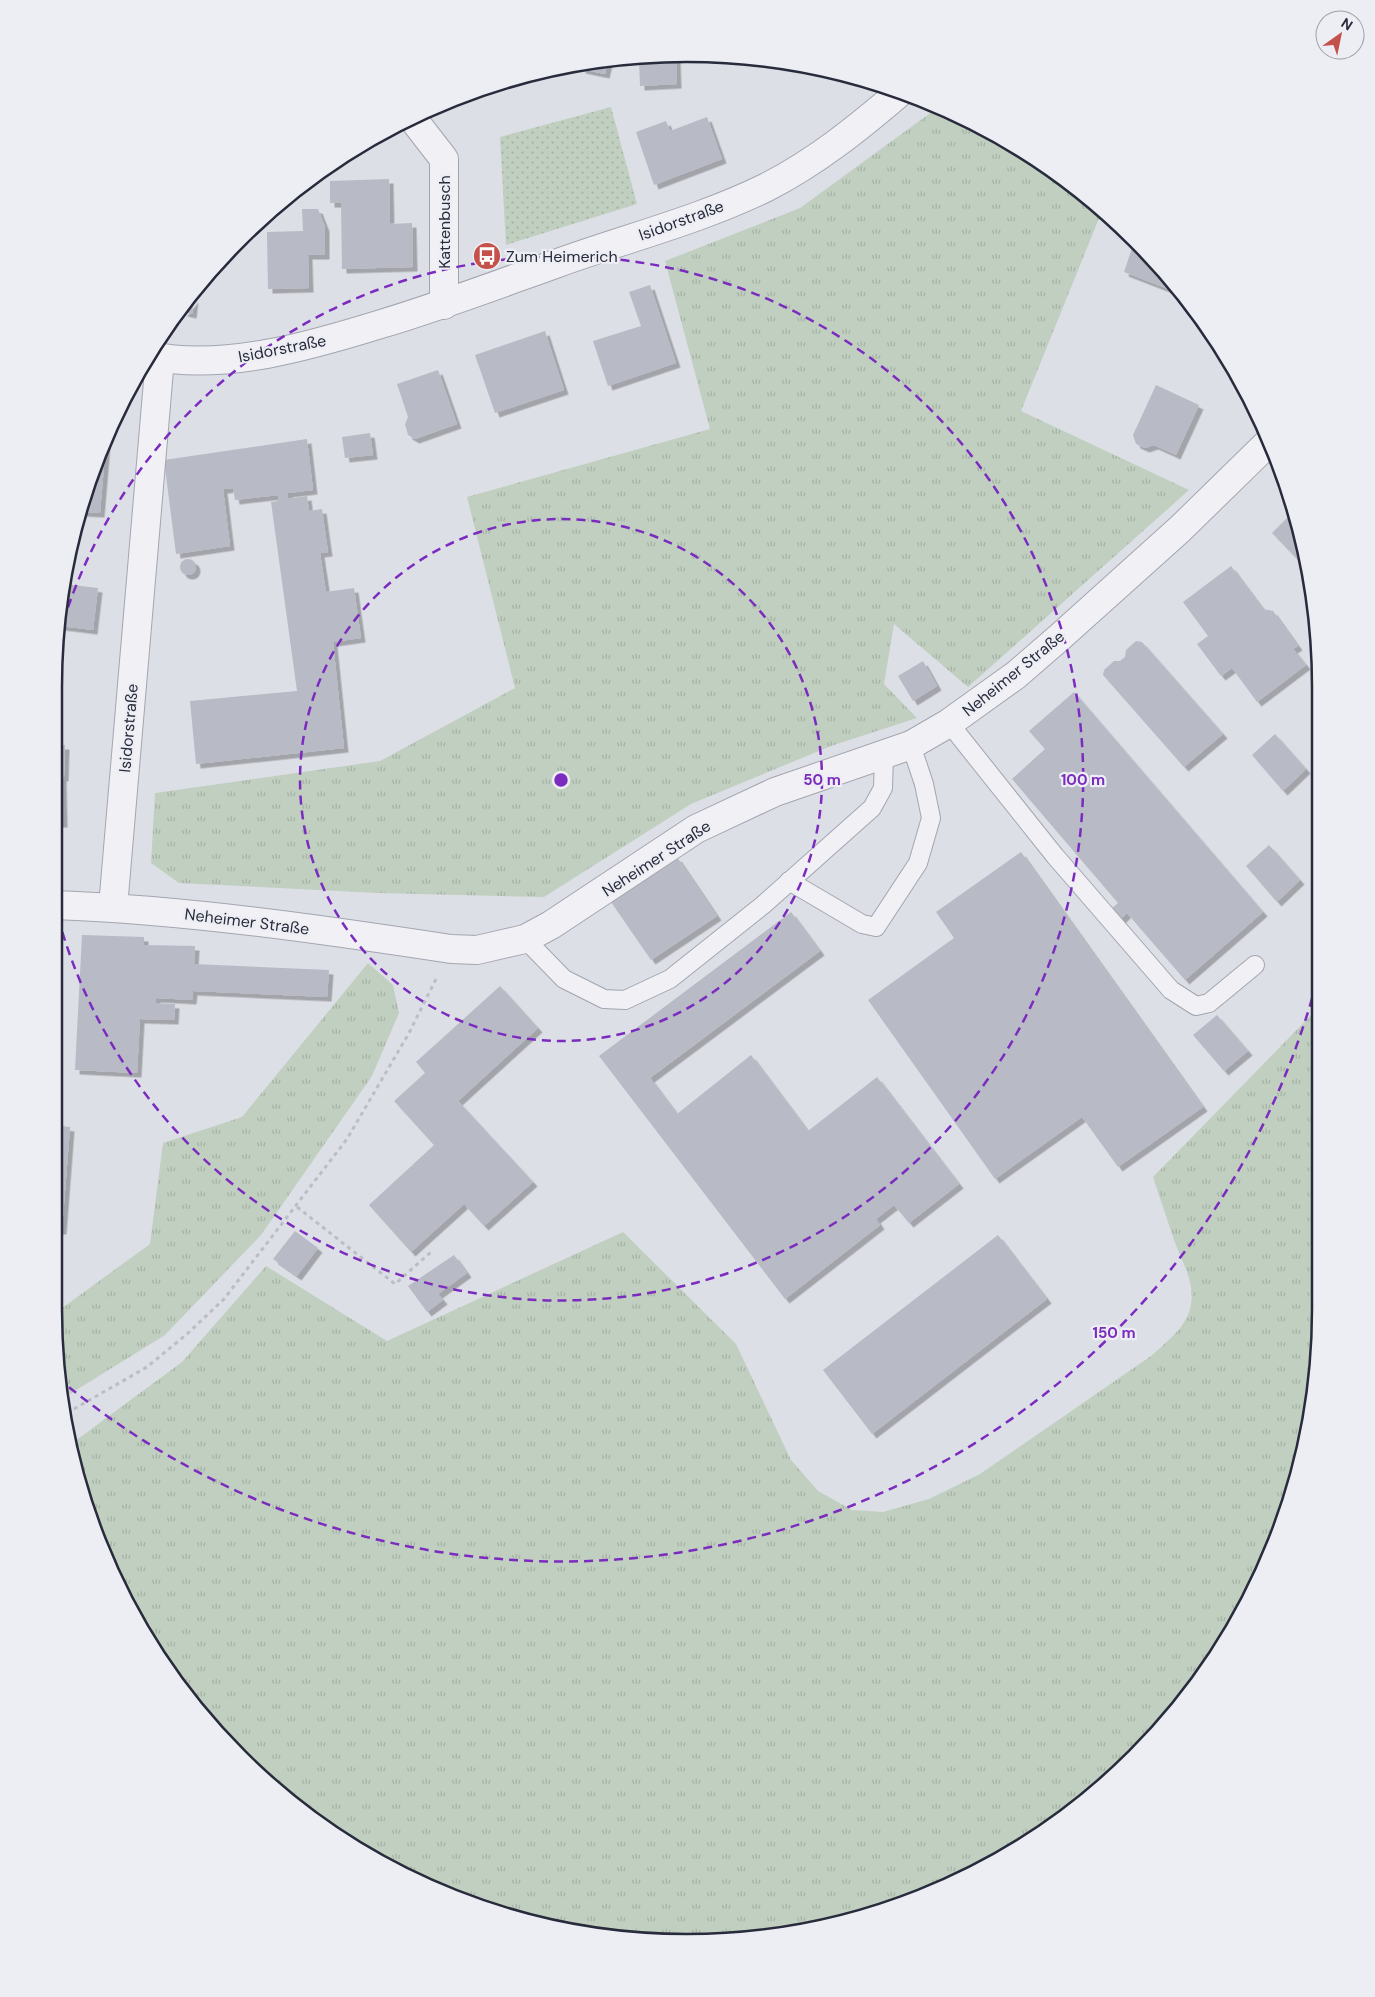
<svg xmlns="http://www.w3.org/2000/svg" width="1375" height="1997" font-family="'DM Sans',sans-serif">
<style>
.grass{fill:url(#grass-tufts)}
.park{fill:url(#park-dots)}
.building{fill:#b8bac5;filter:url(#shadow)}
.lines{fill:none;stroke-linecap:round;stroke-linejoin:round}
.lane-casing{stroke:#a3a5b0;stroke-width:20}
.street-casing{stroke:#a3a5b0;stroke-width:30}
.path{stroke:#bcbdc5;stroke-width:3;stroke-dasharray:4 4;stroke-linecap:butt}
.lane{stroke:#f0f0f5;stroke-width:18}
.street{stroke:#f0f0f5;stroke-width:28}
.ring{fill:none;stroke:#7b2cbf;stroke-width:2.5;stroke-dasharray:9 6}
.labels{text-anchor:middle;stroke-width:4.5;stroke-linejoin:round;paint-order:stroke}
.street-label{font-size:16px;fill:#282b3c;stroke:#edeef4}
.poi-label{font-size:16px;fill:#282b3c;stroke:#edeef4;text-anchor:start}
.rim{fill:none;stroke:#282b3c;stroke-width:2.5}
.centre{fill:#7b2cbf;stroke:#edeef4;stroke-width:2.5}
.ring-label{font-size:15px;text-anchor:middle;font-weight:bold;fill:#7b2cbf;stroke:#edeef4;stroke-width:4.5;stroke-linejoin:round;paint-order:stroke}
</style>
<defs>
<pattern id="grass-tufts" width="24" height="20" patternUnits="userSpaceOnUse" patternTransform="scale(1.25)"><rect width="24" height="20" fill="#c0cfbf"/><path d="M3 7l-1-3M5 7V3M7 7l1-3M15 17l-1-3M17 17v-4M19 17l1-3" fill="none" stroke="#a5b2a5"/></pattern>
<pattern id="park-dots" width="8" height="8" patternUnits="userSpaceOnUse" patternTransform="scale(1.25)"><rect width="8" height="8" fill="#c0cfbf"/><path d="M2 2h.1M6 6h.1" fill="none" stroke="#a5b2a5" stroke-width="1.8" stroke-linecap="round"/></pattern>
<filter id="shadow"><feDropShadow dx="4.5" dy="4.5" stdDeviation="0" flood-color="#0004"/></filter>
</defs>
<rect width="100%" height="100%" fill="#dddfe6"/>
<g class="grass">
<polygon points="933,111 1046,166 1102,211 1021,411 1189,490 968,687 894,624 884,684 917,718 831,746 691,804 544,897 378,893 179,883 151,863 155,793 380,761 515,688 467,497 710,429 665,261 800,208"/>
<polygon points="368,963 393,985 399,1013 372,1076 261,1235 165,1335 65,1397 54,1314 150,1244 163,1143 242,1117"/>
<path d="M1321,1005v305l-12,123 -36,119 -59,110 -79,96 -62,54 -105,66 -157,53 -82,11 -124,-4 -160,-43 -109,-58 -66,-51 -110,-125 -58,-109 -27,-78 -4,-30 111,-82 84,-96 121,75 236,-109 113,112 55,116 27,31 34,19 31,2 46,-13 51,-25 171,-118c12,-11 29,-24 36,-39 13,-28 -4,-52 -13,-77 -7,-21 -14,-42 -21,-63z"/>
</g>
<polygon class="park" points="611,107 637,204 506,245 500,137"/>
<g class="building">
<polygon points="676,55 677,84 640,86 639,59"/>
<polygon points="608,62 605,74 581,69 582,66 578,65"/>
<polygon points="707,117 722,159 654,185 636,132 666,121 670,131"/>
<polygon points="389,179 390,224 412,223 413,267 342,269 341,203 330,203 330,181"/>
<polygon points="302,209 318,209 325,227 325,255 308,255 309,288 268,289 267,232 303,231"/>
<polygon points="1135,239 1172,281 1168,289 1124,272"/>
<polygon points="650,285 676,363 608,386 593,341 641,326 629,292"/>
<polygon points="194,298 192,314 183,312"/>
<polygon points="545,331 564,390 495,413 475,355"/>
<polygon points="438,370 457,424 415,439 408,435 405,424 408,417 397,384"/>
<polygon points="1156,385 1199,405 1176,455 1154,445 1145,448 1136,444 1133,435"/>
<polygon points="370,433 373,455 345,458 342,437"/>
<polygon points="307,439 313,490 288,493 288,499 307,496 309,511 322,509 328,552 320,553 326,592 354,588 361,638 333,642 344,748 196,764 190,701 297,691 271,502 278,501 278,495 235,500 233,488 223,489 230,546 176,554 164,460"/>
<polygon points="106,443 100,513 80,512 87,484"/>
<polygon points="1292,513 1305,552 1298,560 1272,533"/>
<circle cx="188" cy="567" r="8"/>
<polygon points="1231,566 1263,609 1273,611 1298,646 1293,649 1306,665 1257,702 1232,668 1221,676 1197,644 1208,636 1183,602"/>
<polygon points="64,584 98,588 93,630 60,626"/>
<polygon points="1136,641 1142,642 1223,734 1184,767 1103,675 1104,670 1114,661 1120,661 1125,657 1126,650"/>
<polygon points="923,661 937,686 913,701 898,676"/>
<polygon points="1074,692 1263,912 1185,980 1127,913 1120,920 1111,909 1118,903 1012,779 1045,749 1029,731"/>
<polygon points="1275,734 1306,769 1283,791 1252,755"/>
<polygon points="54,745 65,745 64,777 62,777 63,823 54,823"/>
<polygon points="1269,845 1300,880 1277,902 1246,866"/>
<polygon points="1021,852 1203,1107 1118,1167 1082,1117 995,1179 868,1000 954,938 936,912"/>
<polygon points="677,857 717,916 651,960 611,902"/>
<polygon points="791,912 820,951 650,1078 677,1114 751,1055 808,1131 877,1077 959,1184 909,1223 894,1205 876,1219 880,1225 785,1299 599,1056"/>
<polygon points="82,935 144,937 144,945 195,946 194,964 329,970 327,997 193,991 192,1000 156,998 155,1003 175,1004 174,1020 140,1019 137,1073 75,1070"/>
<polygon points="500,986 538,1028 458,1101 533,1182 484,1226 464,1204 411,1252 369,1205 434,1145 394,1101 425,1073 416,1062"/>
<polygon points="1217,1015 1248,1051 1224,1071 1193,1035"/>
<polygon points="54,1125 70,1127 62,1230 54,1230"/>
<polygon points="295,1231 318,1248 297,1276 273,1259"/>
<polygon points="998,1235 1047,1299 872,1434 823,1370"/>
<polygon points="454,1255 467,1273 438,1294 443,1300 427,1312 408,1286"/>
</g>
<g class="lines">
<defs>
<g id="lane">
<polyline points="949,723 1055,856 1171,990 1196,1006 1209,1003 1255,965"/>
<polyline points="789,881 862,924 876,927 918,863 931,818 924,784 911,745"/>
<polyline points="525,939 564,979 604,999 625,1000 670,979 763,905 872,808 883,788 884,755"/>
</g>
<g id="street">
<polyline points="413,119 444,159 444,305"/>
<path d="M150,356c75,15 160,-10 231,-32 60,-18 118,-40 177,-61 69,-25 142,-43 209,-76 49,-25 91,-59 132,-94"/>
<path d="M54,905c133,5 265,24 397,44l26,1 48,-11 26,-14 145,-96 79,-37 136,-47 38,-22 67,-48 45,-39 119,-107 88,-86"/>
<polyline points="113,907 160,358"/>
</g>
</defs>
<use href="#lane" class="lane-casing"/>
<use href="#street" class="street-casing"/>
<g class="path">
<polyline points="297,1207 395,1284 431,1252"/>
<polyline points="67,1413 147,1367 187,1334 224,1299 347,1139 409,1033 436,979"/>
</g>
<use href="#lane" class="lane"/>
<use href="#street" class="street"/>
</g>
<g class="ring">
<circle cx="561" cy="780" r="261"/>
<path d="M59 636A522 522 0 1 1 55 906"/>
<path d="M1320 969A782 782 0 0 1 64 1383M1037 160A782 782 0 0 1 1270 450"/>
</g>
<defs>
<symbol id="bus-disc" viewBox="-11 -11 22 22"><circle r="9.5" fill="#c4514a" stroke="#edeef4"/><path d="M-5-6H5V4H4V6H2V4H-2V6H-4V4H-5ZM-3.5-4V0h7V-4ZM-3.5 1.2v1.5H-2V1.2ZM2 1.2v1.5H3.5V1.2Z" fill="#fff"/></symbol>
</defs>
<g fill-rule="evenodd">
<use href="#bus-disc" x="471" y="240" width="32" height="32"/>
</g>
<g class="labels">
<g class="street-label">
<text transform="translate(681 220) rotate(-20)" y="6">Isidorstraße</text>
<text transform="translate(444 222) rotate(-90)" y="6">Kattenbusch</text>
<text transform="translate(282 348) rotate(-11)" y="6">Isidorstraße</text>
<text transform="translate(1013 673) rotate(-39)" y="6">Neheimer Straße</text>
<text transform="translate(128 728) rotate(-85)" y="6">Isidorstraße</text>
<text transform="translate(656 858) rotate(-33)" y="6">Neheimer Straße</text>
<text transform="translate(247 921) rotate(7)" y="6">Neheimer Straße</text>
</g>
<g class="poi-label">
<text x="506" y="262">Zum Heimerich</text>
</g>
</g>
<path d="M0 0H1375V1997H0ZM687 62H687A625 625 0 0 1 1312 687V1309A625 625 0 0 1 687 1934H687A625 625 0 0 1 62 1309V687A625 625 0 0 1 687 62Z" fill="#edeef4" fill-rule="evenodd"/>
<path class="rim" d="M687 62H687A625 625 0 0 1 1312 687V1309A625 625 0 0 1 687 1934H687A625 625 0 0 1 62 1309V687A625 625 0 0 1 687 62Z"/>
<circle cx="561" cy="780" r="8" class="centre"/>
<g class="ring-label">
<text x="822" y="785">50 m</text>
<text x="1083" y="785">100 m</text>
<text x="1114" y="1338">150 m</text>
</g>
<g transform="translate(1340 35) rotate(33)"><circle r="24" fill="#edeef4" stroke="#9ea0aa"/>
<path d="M0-4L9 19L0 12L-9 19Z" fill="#c4514a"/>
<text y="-8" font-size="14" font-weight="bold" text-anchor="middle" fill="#282b3c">N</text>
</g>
</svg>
